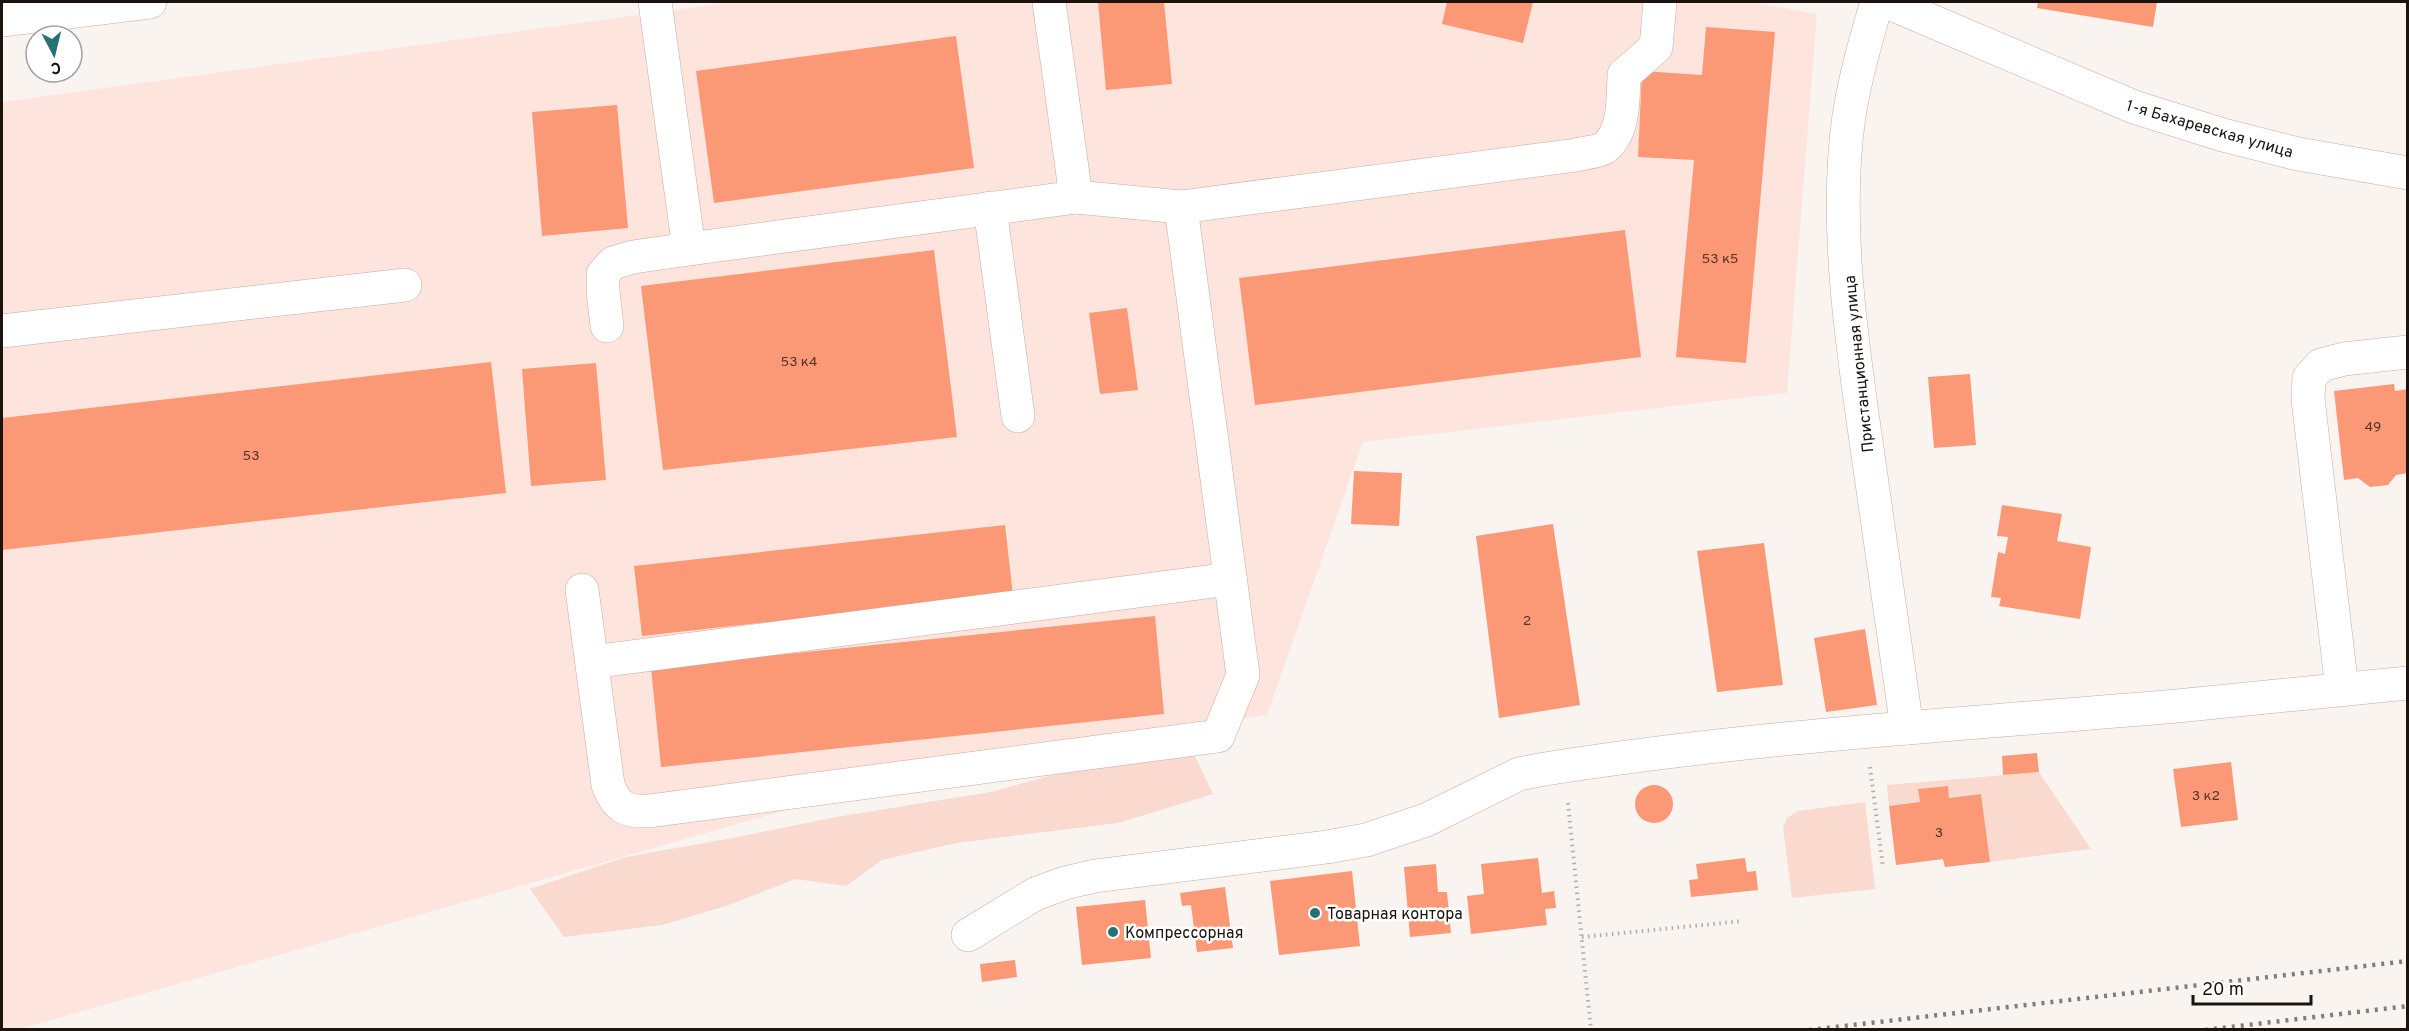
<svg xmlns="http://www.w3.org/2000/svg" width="2409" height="1031" font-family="Overpass,sans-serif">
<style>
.built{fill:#fde5dd}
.green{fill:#fadacf}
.building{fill:#fb9977}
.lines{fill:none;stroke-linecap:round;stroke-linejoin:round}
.minor-casing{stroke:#c8aaa0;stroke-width:34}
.path{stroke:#b4adaa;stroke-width:4;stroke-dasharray:1.5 4.5;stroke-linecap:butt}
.minor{stroke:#fff;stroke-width:33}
.rail{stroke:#847c79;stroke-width:4.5;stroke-dasharray:3 6;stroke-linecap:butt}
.poi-dot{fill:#267173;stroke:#fff;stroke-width:2}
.labels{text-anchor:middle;stroke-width:5;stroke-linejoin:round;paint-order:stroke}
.number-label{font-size:14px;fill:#543428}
.street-label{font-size:16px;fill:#1c120e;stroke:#fff}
.poi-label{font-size:16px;fill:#1c120e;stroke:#fff;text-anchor:start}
</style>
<rect width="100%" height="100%" fill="#faf4f1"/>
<polygon class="built" points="732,2 1752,2 1817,14 1787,393 1363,442 1267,715 883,780 853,791 16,1030 2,1029 2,102"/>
<g class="green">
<polygon points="1190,746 1213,794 1118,823 956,843 882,860 846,886 795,879 729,905 662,925 564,937 530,889 626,857 738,837 836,817 991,792 1078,768"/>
<polygon points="2039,772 2091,849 1990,862 1981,794 1949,798 1947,786 1919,789 1920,802 1889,806 1887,785"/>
<polygon points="1865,802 1875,889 1792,898 1783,827 1787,818 1798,811"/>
</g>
<g class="building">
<polygon points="1098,2 1164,2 1172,84 1106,90"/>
<polygon points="1447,2 1533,2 1523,43 1442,24"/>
<polygon points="2038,2 2157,2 2153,27 2037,8"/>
<polygon points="1706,27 1775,32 1746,363 1676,357 1694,160 1638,157 1642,71 1702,75"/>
<polygon points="956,36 974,168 714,203 696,71"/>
<polygon points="617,105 628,228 542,236 532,112"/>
<polygon points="1625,230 1641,357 1255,405 1239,278"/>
<polygon points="934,250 957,437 663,470 641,286"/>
<polygon points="1127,308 1138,390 1100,394 1089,313"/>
<polygon points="491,362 506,493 2,550 2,418"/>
<polygon points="596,363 606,480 531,486 522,369"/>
<polygon points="1970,374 1976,445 1934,448 1928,377"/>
<polygon points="2394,384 2395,391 2408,389 2408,473 2396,475 2388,485 2370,487 2358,478 2344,480 2334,391"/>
<polygon points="1354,471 1402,473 1399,526 1351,524"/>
<polygon points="2002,505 2062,514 2057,541 2091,547 2080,619 1999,606 2001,598 1991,597 1998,552 2005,554 2008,537 1997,536"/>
<polygon points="1553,524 1580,705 1499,718 1476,536"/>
<polygon points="1005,525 1013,595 642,636 634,566"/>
<polygon points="1764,543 1783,685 1717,692 1697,551"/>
<polygon points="1155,616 1164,714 661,767 651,668"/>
<polygon points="1865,629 1877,705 1826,712 1814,638"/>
<polygon points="2037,753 2039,772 2003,775 2002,756"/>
<polygon points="2231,762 2238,820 2181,827 2173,769"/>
<circle cx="1654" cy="804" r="19"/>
<polygon points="1948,786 1949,798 1981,794 1990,862 1945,867 1943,859 1896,865 1889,806 1920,802 1918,789"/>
<polygon points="1538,858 1542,893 1554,891 1556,908 1545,909 1547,925 1471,934 1467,896 1484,894 1481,864"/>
<polygon points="1745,858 1747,872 1756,871 1758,890 1691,897 1689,880 1698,879 1696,864"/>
<polygon points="1436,864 1438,892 1447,892 1451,933 1410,937 1404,867"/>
<polygon points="1352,871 1360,946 1279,955 1270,881"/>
<polygon points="1225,887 1233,948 1197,952 1191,905 1182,906 1180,893"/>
<polygon points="1145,900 1151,958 1082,965 1076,907"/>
<polygon points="1015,960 1017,977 982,982 980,964"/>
</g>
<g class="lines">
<defs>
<g id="minor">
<path d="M655,2l34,247 387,-52 105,10 395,-52c8,-2 21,-3 28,-7 21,-15 19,-50 20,-73l32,-28 4,-45"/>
<polyline points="1049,2 1076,197"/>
<path d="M1877,2c-11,37 -22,75 -28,114 -15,103 2,222 17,325 14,95 27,191 41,287"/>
<polyline points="1887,2 2134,107 2223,135 2298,154 2408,173"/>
<polyline points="2,20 150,2"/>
<polyline points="990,208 1018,416"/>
<polyline points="607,326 603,291 603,274 613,263 633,257 689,249"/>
<polyline points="2,331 405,285"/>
<path d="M582,590l26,195c9,23 18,27 41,26l569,-75 25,-61 -62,-468"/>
<polyline points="592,662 1230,579"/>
<polyline points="2342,689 2308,399 2309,378 2321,365 2344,359 2408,352"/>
<path d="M968,935l67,-41 30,-11 30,-7 232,-29 39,-7 60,-20 93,-46 26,-5c209,-33 421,-45 632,-63 77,-7 154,-16 231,-23"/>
</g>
</defs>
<use href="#minor" class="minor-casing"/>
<g class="path">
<polyline points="1870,767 1883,867"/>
<polyline points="1568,803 1591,1030"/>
<polyline points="1582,937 1743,921"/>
</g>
<use href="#minor" class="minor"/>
<g class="rail">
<polyline points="1809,1030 2408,961"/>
<polyline points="2205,1030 2408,1006"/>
</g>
</g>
<g class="poi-dot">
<circle cx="1315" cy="913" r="6"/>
<circle cx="1113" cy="932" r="6"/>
</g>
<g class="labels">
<g class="number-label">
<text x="1720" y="263">53 к5</text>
<text x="799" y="366">53 к4</text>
<text x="2373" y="431">49</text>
<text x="251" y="460">53</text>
<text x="1527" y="625">2</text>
<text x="2206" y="800">3 к2</text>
<text x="1939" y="837">3</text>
</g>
<g class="street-label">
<text transform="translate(2210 128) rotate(16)" y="6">1-я Бахаревская улица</text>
<text transform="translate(1858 364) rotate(-96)" y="6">Пристанционная улица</text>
</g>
<g class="poi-label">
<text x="1327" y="919">Товарная контора</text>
<text x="1125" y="938">Компрессорная</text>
</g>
</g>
<rect width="2409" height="1031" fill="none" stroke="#1c120e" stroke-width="6"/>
<g transform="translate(54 54) rotate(173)"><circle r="28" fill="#ffffff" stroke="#a4a09f" stroke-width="1.5"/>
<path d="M0-4.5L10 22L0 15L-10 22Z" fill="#267173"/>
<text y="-9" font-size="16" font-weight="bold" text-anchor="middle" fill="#1c120e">С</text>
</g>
<path d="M2193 995v9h118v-9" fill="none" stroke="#1c120e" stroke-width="3"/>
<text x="2202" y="995" font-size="18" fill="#1c120e" stroke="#ffffff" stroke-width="4.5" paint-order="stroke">20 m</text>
</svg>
